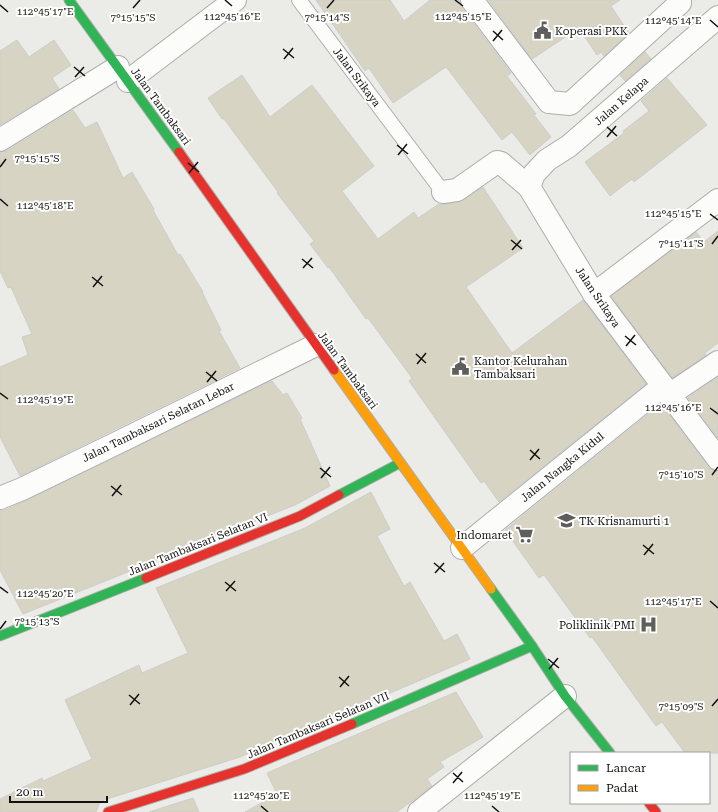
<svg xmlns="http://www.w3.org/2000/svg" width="718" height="812" font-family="'Roboto Serif',serif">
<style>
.building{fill:#d7d4c4;stroke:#cdcdca}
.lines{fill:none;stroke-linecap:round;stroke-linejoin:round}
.lane-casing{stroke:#adadaa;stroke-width:16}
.street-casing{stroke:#adadaa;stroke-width:24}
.fast-casing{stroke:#adadaa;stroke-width:11}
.slow-casing{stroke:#adadaa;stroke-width:11}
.jam-casing{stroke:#adadaa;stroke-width:11}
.lane{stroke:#fcfcfb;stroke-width:14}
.street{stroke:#fcfcfb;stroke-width:22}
.fast{stroke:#30b455;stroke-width:9}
.slow{stroke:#ff9f0a;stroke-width:9}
.jam{stroke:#e5322d;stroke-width:9}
.ticks{fill:none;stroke:#12120f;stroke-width:1.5}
.labels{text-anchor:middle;stroke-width:4;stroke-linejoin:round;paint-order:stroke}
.poi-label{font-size:11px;fill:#12120f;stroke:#fff;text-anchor:start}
.street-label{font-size:11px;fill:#12120f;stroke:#fff}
.ticks-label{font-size:10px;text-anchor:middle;fill:#12120f;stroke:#fff;stroke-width:4;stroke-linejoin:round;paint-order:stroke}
</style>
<rect width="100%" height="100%" fill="#ebebe7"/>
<g class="building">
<polygon points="316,0 390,0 404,21 430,0 460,0 462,8 511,73 507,76 536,114 534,115 551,137 530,155 512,132 502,140 446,67 393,103 369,68 365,71"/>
<polygon points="488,0 620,0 611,6 629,33 604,56 601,52 597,55 579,28 532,59"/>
<polygon points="17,40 29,57 54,40 71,65 52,78 59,89 0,125 0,51"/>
<polygon points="645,52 651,59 625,81 620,75"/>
<polygon points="242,75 270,117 312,85 374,166 342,191 378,239 414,212 418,218 439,204 445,204 459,202 483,187 523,248 466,287 512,353 583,300 646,384 499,502 484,481 481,483 409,381 412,378 368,318 366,319 329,267 328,268 310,244 314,241 277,193 278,192 224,119 222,119 208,98"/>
<polygon points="667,78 707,125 634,182 632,179 610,196 585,162 624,133 623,131 649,111 641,101"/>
<polygon points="73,110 85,128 97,122 123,178 132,172 154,209 153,210 178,255 180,254 203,292 202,292 221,330 219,331 240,368 20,476 0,437 0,367 28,355 22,337 32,334 11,287 8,288 0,271 0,152 7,151"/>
<polygon points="718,231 718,343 705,353 706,355 672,378 611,296 696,232 704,242"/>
<polygon points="718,377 718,438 688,398"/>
<polygon points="272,381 283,395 287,393 302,418 300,419 330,486 295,505 235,529 23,614 0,570 0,510 5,510 27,500"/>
<polygon points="661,404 708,467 713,470 718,471 718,753 685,753 662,722 656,726 592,637 590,638 544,575 539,578 505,530"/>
<polygon points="371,492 390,529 377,536 404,586 410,582 444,641 457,634 470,659 240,757 104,800 99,804 96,812 0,812 0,799 42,778 43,781 92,759 65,700 139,665 142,673 188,653 156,588 305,528"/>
<polygon points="456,692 483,737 440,762 444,767 427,779 432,786 397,812 245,812 277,794 267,773"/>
<polygon points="193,798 199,812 149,812"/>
</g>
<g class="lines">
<defs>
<polyline id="lane" points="299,0 443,192"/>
<g id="street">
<polyline points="472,0 549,102 570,104 680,3 680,0"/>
<polyline points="128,81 235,0"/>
<polyline points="0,140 118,67"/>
<polyline points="529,187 534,174 547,160 569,146 718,17"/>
<polyline points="443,192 457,190 497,162 501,163 529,187 594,294 718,459"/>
<polyline points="594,294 718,200"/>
<polyline points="669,395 718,362"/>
<polyline points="0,498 22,489 121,441 316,345"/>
<polyline points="462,548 663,386"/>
<polyline points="419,812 565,696"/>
</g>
<g id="fast">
<polyline points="69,0 179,152"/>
<polyline points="339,495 400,463"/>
<polyline points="491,589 532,646 565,696 610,753"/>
<polyline points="0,636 146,578"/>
<polyline points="352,724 532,646"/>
</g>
<polyline id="slow" points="334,370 491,589"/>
<g id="jam">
<polyline points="179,152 334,370"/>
<polyline points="146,578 300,516 339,495"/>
<polyline points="649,803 656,812"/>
<polyline points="108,812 244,769 352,724"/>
</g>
</defs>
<use href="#lane" class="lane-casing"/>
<use href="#street" class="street-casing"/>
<use href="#fast" class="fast-casing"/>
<use href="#slow" class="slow-casing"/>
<use href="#jam" class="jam-casing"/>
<use href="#lane" class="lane"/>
<use href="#street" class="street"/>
<use href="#fast" class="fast"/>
<use href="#slow" class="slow"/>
<use href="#jam" class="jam"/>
</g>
<path class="ticks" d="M225,0l7,6M455,0l8,6M0,5l8,7M133,8l7,-8M327,8l7,-8M710,20l8,7M493,31l10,9M493,41l9,-11M283,49l11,9M284,59l9,-11M74,67l11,9M75,77l9,-10M607,127l10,9M607,137l9,-11M397,145l11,9M398,155l9,-11M188,163l11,9M0,167l6,-8M189,173l9,-11M0,199l8,7M710,214l8,6M511,240l11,9M712,244l6,-8M512,250l9,-10M302,259l11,9M303,268l9,-10M92,277l11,9M93,287l9,-11M625,336l11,9M626,346l9,-11M416,354l10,9M417,364l9,-11M206,372l11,9M207,382l9,-11M0,393l8,6M710,408l8,6M530,450l10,9M530,460l9,-11M320,468l11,9M712,475l6,-8M321,478l9,-11M111,486l11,9M112,496l9,-11M643,545l11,9M644,555l9,-11M434,563l11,9M435,573l9,-10M225,582l11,9M0,587l8,6M226,591l9,-10M710,601l8,7M0,629l6,-8M548,659l11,9M549,669l9,-11M339,677l10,9M340,687l9,-11M129,695l11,9M130,705l9,-11M712,706l6,-7M453,773l10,9M453,783l9,-11M261,806l7,6M492,806l7,6"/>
<defs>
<symbol id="civic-bare" viewBox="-9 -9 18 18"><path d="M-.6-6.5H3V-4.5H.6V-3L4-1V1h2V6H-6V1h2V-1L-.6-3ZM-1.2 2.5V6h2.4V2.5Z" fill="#5e5e5b" stroke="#fff" stroke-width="2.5" paint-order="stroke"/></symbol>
<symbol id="school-bare" viewBox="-9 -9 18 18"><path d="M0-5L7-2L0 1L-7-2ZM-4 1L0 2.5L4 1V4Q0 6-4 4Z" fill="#5e5e5b" stroke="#fff" stroke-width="2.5" paint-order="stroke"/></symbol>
<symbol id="supermarket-bare" viewBox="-9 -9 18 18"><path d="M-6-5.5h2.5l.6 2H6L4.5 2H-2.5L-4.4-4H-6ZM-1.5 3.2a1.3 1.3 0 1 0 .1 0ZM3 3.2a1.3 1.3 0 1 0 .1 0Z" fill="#5e5e5b" stroke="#fff" stroke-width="2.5" paint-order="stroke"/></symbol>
<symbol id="hospital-bare" viewBox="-9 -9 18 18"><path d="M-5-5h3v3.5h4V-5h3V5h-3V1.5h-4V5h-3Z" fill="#5e5e5b" stroke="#fff" stroke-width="2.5" paint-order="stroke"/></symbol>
</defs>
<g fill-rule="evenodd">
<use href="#civic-bare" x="530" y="18" width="25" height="25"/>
<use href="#civic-bare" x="448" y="354" width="25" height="25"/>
<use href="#school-bare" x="554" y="508" width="25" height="25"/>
<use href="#supermarket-bare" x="512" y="522" width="25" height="25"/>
<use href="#hospital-bare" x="636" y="612" width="25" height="25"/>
</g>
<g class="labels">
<g class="poi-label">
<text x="555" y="35">Koperasi PKK</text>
<text x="474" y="365">Kantor Kelurahan<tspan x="474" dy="13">Tambaksari</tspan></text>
<text x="579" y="525">TK Krisnamurti 1</text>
<text x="512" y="539" text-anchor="end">Indomaret</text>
<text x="635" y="629" text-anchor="end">Poliklinik PMI</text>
</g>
<g class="street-label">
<text transform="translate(357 77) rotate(53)" y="4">Jalan Srikaya</text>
<text transform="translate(621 101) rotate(-41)" y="4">Jalan Kelapa</text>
<text transform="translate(161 106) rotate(54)" y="4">Jalan Tambaksari</text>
<text transform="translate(598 297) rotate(56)" y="4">Jalan Srikaya</text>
<text transform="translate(348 370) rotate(54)" y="4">Jalan Tambaksari</text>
<text transform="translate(158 422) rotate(-26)" y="4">Jalan Tambaksari Selatan Lebar</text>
<text transform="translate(562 467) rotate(-39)" y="4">Jalan Nangka Kidul</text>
<text transform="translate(198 544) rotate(-22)" y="4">Jalan Tambaksari Selatan VI</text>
<text transform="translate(318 725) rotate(-23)" y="4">Jalan Tambaksari Selatan VII</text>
</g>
</g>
<g class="ticks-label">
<text x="45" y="15">112°45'17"E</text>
<text x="232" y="20">112°45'16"E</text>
<text x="463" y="20">112°45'15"E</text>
<text x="133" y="21">7°15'15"S</text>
<text x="327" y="21">7°15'14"S</text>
<text x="673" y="24">112°45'14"E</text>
<text x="37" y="162">7°15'15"S</text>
<text x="45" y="209">112°45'18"E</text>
<text x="673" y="217">112°45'15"E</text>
<text x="681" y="247">7°15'11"S</text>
<text x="45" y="403">112°45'19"E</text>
<text x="673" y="411">112°45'16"E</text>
<text x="681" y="478">7°15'10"S</text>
<text x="45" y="597">112°45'20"E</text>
<text x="673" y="605">112°45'17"E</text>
<text x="37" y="625">7°15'13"S</text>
<text x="681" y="710">7°15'09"S</text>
<text x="261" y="799">112°45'20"E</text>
<text x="492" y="799">112°45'19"E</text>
</g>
<rect x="570" y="752" width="140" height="52" fill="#ffffff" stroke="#a0a09f"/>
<rect x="578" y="765" width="20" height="6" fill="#30b455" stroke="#a0a09f"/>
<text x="606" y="772" font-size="12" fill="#12120f">Lancar</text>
<rect x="578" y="785" width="20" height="6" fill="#ff9f0a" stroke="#a0a09f"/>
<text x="606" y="792" font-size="12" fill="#12120f">Padat</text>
<path d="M10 796v6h97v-6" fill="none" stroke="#12120f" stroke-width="2"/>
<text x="16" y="796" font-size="12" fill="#12120f" stroke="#ffffff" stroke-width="3" paint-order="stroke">20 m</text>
</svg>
